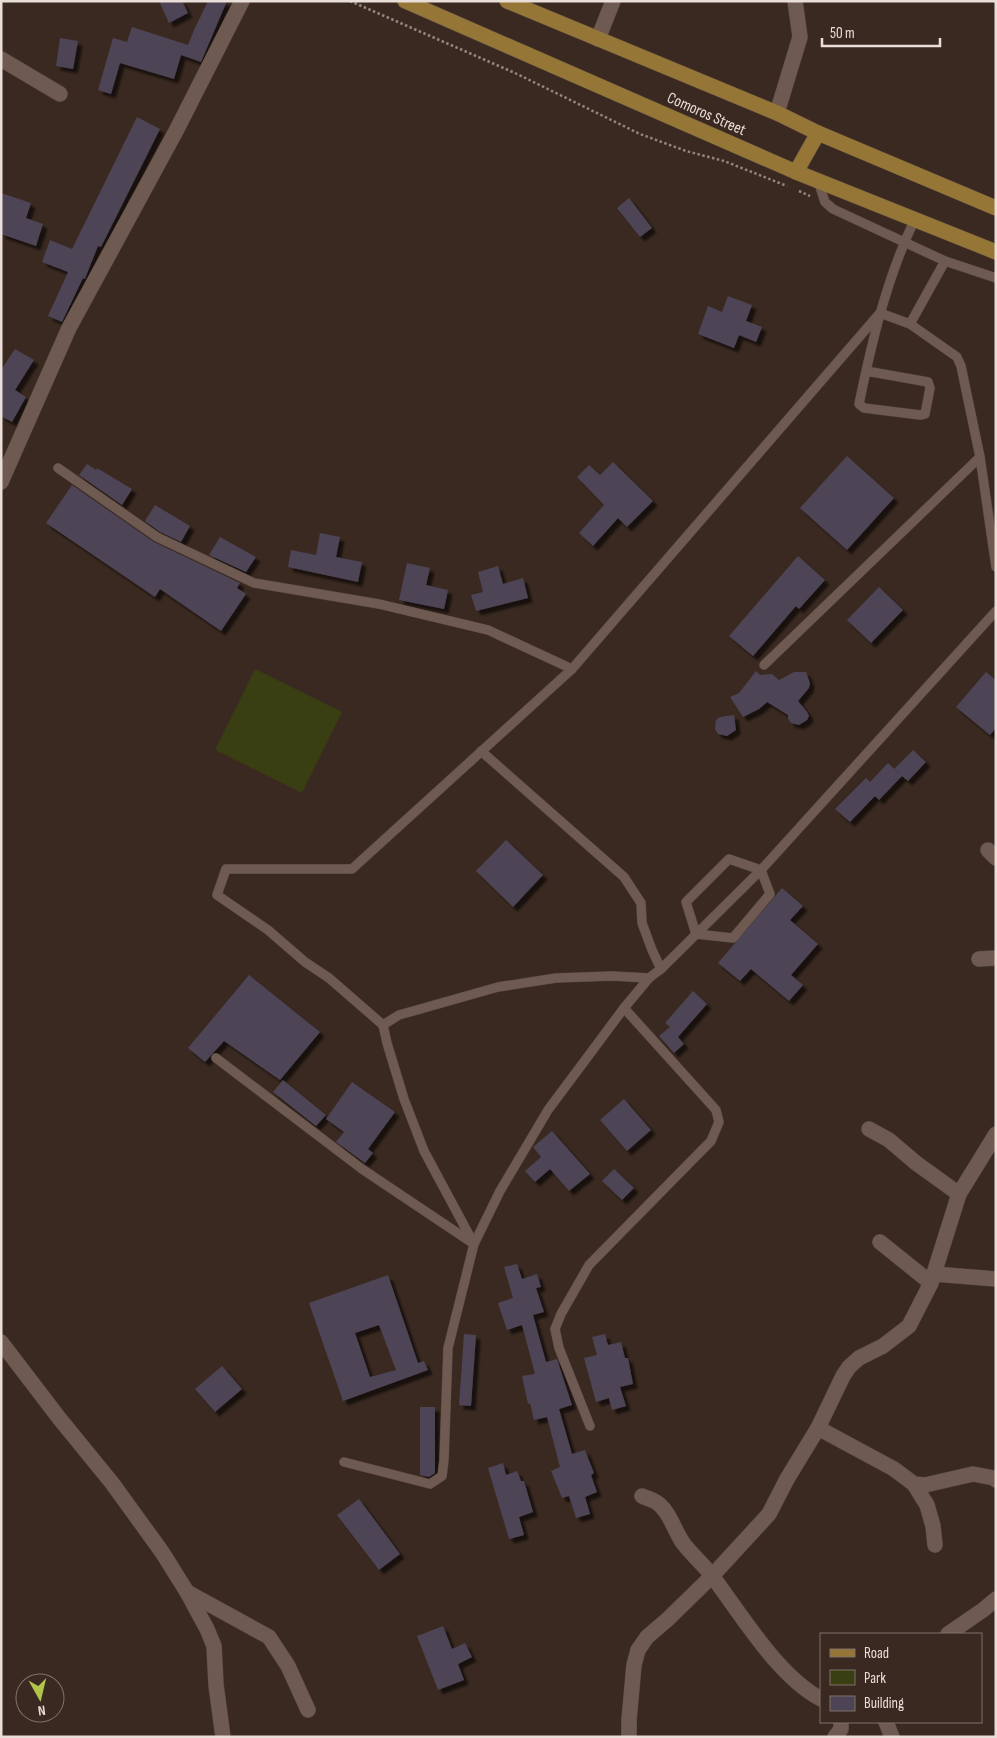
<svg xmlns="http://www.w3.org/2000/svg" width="997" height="1738" font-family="'Sofia Sans Condensed',sans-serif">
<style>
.green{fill:#393e13}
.building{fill:#4d4455;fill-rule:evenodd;filter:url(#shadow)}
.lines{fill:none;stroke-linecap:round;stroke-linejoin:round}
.service-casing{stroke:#55463f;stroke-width:10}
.minor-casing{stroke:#55463f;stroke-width:16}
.tertiary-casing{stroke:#55463f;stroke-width:16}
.primary-casing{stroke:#55463f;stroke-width:16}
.path{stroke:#94857e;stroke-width:2.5;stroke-dasharray:2.5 2.5;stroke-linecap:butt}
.service{stroke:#6f5a51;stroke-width:9}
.minor{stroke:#6f5a51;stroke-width:15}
.tertiary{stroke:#6f5a51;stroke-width:15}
.primary{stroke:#967637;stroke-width:15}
.labels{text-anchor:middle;stroke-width:4;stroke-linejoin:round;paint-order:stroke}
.street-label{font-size:16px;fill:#eaded9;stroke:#3a2920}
</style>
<defs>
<filter id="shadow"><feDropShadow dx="4.5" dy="4.5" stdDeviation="1" flood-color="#0009"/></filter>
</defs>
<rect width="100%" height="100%" fill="#3a2920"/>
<polygon class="green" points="255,669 342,712 302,793 215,750"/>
<g class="building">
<polygon points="159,1 182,1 188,13 169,23"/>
<polygon points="208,1 227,1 201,62 181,55 174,79 120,63 111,94 98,90 113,38 127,42 132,27 188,45 194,30"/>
<polygon points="60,38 78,41 73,69 56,66"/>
<polygon points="137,117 160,129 101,247 98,246 86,276 85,279 83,278 62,322 48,316 68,272 42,262 50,240 72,249"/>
<polygon points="1,193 31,203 26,218 43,224 36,246 1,234"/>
<polygon points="629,198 652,228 640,237 617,208"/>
<polygon points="728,296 752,305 746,321 762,327 756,342 739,335 734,348 698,334 708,306 722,312"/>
<polygon points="15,349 34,360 15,390 26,397 12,422 1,416 1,370"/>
<polygon points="847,456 894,498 847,550 800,508"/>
<polygon points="613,462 653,501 627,527 618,518 593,546 579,533 604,505 577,477 589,465 600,475"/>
<polygon points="87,464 96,470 97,468 132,489 122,505 79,475"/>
<polygon points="72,485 154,542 240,583 237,588 246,594 221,631 160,589 155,597 46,523"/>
<polygon points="155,505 190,526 181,542 160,532 145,521"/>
<polygon points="320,533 340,537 336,557 362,562 358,582 288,567 291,550 316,555"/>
<polygon points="220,537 256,557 246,572 209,555"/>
<polygon points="798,556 825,580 799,609 796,606 753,656 729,636"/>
<polygon points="407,563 430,568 426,585 448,590 444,609 399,600"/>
<polygon points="498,566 503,584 523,578 528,598 476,611 471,595 483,592 478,572"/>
<polygon points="879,587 903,610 871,643 847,620"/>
<polygon points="756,671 760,675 772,674 779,680 794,672 806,672 810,683 809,688 798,701 807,712 809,716 807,720 799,725 791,723 788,719 788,715 767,702 759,709 743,717 730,697 739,693"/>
<polygon points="986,672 996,680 996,728 990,735 956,707"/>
<polygon points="734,715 736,730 727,736 718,734 715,729 716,720 720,717"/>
<polygon points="913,750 926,762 908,781 902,776 879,800 875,796 850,822 835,809 866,778 870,782 888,763 901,775 894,769"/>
<polygon points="506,840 543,875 513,907 476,871"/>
<polygon points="782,888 803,906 790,920 818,944 791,975 803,985 789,1001 751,969 740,981 718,963"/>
<polygon points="249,975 320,1032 280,1080 224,1041 205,1062 188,1048"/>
<polygon points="693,991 707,1004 678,1037 684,1044 674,1053 659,1036 670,1027 665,1023"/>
<polygon points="283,1080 326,1115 316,1126 273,1092"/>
<polygon points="352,1082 395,1112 368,1149 373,1153 365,1163 336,1142 344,1132 326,1119"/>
<polygon points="624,1099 651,1130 627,1151 600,1120"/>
<polygon points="552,1131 590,1174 569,1191 550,1169 535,1182 525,1171 541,1157 533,1147"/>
<polygon points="614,1169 634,1188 622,1200 602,1181"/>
<polygon points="517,1264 522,1279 537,1274 541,1287 536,1288 544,1312 533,1315 546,1362 557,1359 572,1405 559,1409 572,1454 585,1450 594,1473 591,1475 597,1492 585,1497 590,1514 576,1518 569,1496 562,1498 551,1471 560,1467 547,1417 534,1420 530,1403 528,1404 522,1376 535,1374 522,1325 507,1330 498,1303 513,1298 504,1267"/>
<path d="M388,1275l30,88 6,-2 4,9 -85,31 -34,-98zM379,1325l17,45 -26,7 -15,-44z"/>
<polygon points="464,1334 476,1335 471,1406 459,1405"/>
<polygon points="605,1334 608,1345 621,1342 625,1358 628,1358 633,1384 620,1387 626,1406 612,1410 609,1398 596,1402 584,1358 597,1355 592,1337"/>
<polygon points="222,1366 242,1389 215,1412 195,1389"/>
<polygon points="420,1407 435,1407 435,1473 429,1477 420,1475"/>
<polygon points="503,1463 506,1475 517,1471 521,1481 524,1481 533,1512 519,1517 524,1535 509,1539 488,1468"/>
<polygon points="359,1499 400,1554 379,1570 337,1515"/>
<polygon points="443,1626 452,1649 465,1643 472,1657 458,1664 464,1680 438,1690 417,1636"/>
</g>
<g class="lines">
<defs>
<g id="service">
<polyline points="818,181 825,202 833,209 945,261"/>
<polyline points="910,324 945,261 996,278"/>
<path d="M866,371l62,11 2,6 -5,26 -5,1 -56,-7 -5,-4c13,-63 28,-127 56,-185"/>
<polyline points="58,468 157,537 254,583 379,604 488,630 572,669"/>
<polyline points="996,567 980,457 961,366 957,357 910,324 880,313 572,669 352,869 226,869 217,895 268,930 305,962 329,978 383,1025 399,1015 498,987 556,978 612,976 649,978 661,969 761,870 996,611"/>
<polyline points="764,665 980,457"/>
<polyline points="481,751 624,877 641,903 642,923 652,950 661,969"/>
<polygon points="729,859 761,870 770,894 733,938 696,934 686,902"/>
<polyline points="216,1058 362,1169 474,1244 424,1151 404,1099 387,1043 383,1025"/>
<polyline points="590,1426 559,1348 555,1329 561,1314 589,1265 711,1141 719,1122 716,1110 624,1008"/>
<polyline points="344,1462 430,1484 442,1476 444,1460 448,1348 474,1244 500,1191 548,1110 624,1008 649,978"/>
</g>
<g id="minor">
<polyline points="598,39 613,1"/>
<polyline points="1,59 60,94"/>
<polyline points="777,113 800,37 795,1"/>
<polyline points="1,482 69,328 176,131 242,1"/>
<polyline points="988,850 996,858"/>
<polyline points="979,959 996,958"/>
<polyline points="869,1129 889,1140 916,1163 959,1194"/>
<polyline points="996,1134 959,1194 931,1283 909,1326 883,1346 859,1358 849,1367 843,1376 818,1428 894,1469 914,1484 925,1485 973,1474 994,1478 996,1480"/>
<polyline points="880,1242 931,1283"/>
<polyline points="934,1274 996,1279"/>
<polyline points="914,1484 927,1505 933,1526 935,1545"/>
<path d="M642,1496c4,2 9,3 14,6 13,8 18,28 27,41 9,12 21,22 30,34 29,39 65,99 108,122"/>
<polyline points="187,1592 269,1637 288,1666 308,1710"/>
<polyline points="948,1634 983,1610 996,1599"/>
<polyline points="886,1722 892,1737"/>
<polyline points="629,1737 629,1720 634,1665 638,1650 647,1637 668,1619 712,1576 769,1514 787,1479 818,1428"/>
<polyline points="835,1737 841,1729 841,1722"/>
</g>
<polyline id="tertiary" points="1,1342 59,1418 112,1483 162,1552 187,1592 207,1629 214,1646 216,1685 223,1737"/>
<g id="primary">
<polyline points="405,1 796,172 996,252"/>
<polyline points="507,1 777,113 818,133 996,208"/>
<polyline points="796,172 818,133"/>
</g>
</defs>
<use href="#service" class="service-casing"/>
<use href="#minor" class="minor-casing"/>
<use href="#tertiary" class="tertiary-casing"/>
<use href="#primary" class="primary-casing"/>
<g class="path">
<polyline points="350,1 515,73 640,134 686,151 724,161 787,186"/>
<polyline points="799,191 810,196"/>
</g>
<use href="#service" class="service"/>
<use href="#minor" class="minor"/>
<use href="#tertiary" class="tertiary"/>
<use href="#primary" class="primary"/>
</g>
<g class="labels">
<g class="street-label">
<text transform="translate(707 113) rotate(24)" y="6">Comoros Street</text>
</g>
</g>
<rect width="997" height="1738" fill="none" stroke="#eaded9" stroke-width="5"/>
<rect x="820" y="1633" width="162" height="90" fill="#3a2920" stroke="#80716a"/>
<rect x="830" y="1649" width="25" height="8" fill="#967637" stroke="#80716a"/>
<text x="864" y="1658" font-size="15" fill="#eaded9">Road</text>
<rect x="830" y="1670" width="25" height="15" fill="#393e13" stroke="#80716a"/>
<text x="864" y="1683" font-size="15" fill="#eaded9">Park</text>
<rect x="830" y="1696" width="25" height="15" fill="#4d4455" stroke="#80716a"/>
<text x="864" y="1708" font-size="15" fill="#eaded9">Building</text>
<g transform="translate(40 1698) rotate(172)"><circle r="24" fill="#3a2920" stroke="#80716a"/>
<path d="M0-4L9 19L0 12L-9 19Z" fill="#b2c34c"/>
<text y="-8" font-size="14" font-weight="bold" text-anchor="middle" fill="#eaded9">N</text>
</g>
<path d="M822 38v8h118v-8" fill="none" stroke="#eaded9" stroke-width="2.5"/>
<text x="830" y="38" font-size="15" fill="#eaded9" stroke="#3a2920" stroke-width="4" paint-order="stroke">50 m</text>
</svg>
